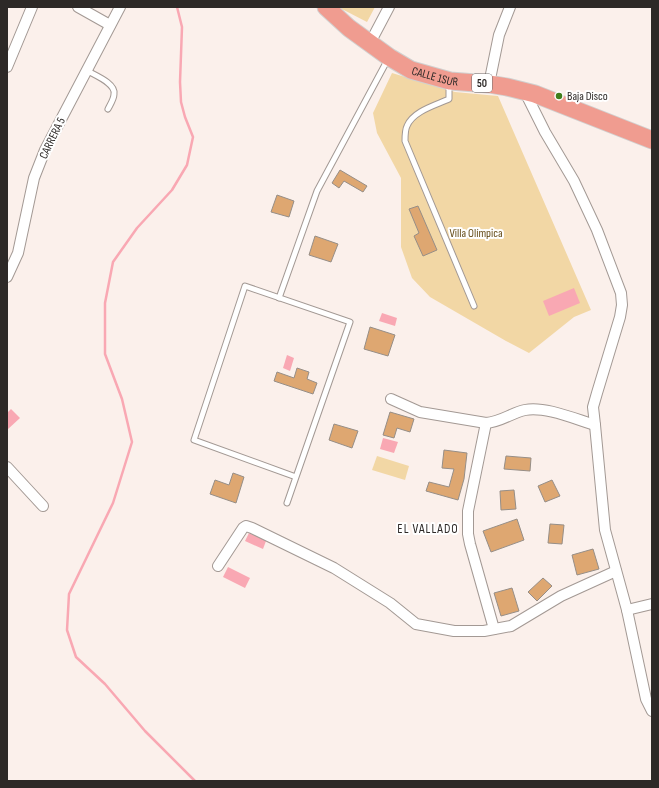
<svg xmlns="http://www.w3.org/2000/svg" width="659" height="788" font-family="'Sofia Sans Condensed',sans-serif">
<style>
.green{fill:#f2d7a5}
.water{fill:#f9a8b3}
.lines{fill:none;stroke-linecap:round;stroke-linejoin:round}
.stream{stroke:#f9a8b3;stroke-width:2.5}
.building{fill:#dea771;stroke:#968e87}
.service-casing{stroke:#a39994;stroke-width:7}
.minor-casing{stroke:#a39994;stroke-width:12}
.trunk-casing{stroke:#d1d0cf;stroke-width:19}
.service{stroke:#fff;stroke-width:5}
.minor{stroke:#fff;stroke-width:10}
.trunk{stroke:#f09c90;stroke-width:17}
.poi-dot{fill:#407e1c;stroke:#fff;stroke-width:1.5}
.labels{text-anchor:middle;stroke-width:4;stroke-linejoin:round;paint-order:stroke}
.shield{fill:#fff;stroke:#6c6968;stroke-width:1}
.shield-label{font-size:11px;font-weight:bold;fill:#2d2927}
.street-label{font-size:12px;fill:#2d2927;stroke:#fff}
.poi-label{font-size:12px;fill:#2d2927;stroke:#fff;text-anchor:start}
.park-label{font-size:12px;fill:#664d19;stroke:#fff}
.neighbourhood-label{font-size:13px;letter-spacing:1px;fill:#2d2927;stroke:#fff}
</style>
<rect width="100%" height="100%" fill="#fbf0eb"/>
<g class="green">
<polygon points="338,7 375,7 367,22"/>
<polygon points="392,73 455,92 498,96 591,310 574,317 529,353 506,341 430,297 412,278 401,247 401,178 377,133 373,113"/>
<polygon points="377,456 409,466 405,480 372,470"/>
</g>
<g class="water">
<polygon points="574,288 580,303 549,316 543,301"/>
<polygon points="382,313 397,318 395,326 379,321"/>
<polygon points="287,355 294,358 290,371 283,368"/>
<polygon points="11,409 20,418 7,430 7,413"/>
<polygon points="383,438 398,442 394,453 380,449"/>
<polygon points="249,533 266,541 263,549 245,541"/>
<polygon points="228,567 250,578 245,588 223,577"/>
</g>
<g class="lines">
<polyline class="stream" points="177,7 182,27 180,82 181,102 185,117 193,137 187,165 172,190 137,228 113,262 105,303 105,354 122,399 132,442 113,503 69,594 67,630 76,657 105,684 145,731 195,781"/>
</g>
<g class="building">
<polygon points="340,170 367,186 363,192 344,181 339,188 332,183"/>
<polygon points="277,195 294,201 289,217 271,212"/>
<polygon points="418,206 437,250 423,256 414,236 419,233 409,209"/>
<polygon points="315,236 338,244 331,262 309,255"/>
<polygon points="370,327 395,335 388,356 364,349"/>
<polygon points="297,368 309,372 307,379 317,383 313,394 274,381 277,372 294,378"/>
<polygon points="390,412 414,419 410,432 397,428 394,438 383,435"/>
<polygon points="334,424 358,431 352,448 329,440"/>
<polygon points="444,450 467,453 464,479 458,500 426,491 429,482 449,487 454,469 442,468"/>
<polygon points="506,456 531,458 530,471 504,469"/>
<polygon points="233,473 244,477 236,503 210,494 215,480 229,485"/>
<polygon points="552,480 560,496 545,502 538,486"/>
<polygon points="514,490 516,509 501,510 500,491"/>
<polygon points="517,519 524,540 491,552 483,531"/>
<polygon points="550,524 564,525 562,544 548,543"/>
<polygon points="593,549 599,569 577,575 572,555"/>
<polygon points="543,578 552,586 537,601 528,592"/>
<polygon points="512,588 519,611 501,616 494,593"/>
</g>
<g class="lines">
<defs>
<g id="service">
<path d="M86,70c8,5 30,13 28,24 0,5 -4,11 -6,15"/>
<path d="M449,84v15c-13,6 -36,12 -42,27 -2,4 -2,10 -2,15l69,165"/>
<polyline points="279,298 317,191 388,59"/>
<polyline points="287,503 296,477 350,322 245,286 194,440 296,477"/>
</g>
<g id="minor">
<polyline points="78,7 110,25"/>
<polyline points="370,43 389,7"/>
<polyline points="7,67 32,7"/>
<polyline points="489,84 499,35 510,7"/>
<polyline points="525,92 545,132 574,181 597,230 621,293 622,305 620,317 597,393 593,407 595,425 605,530 627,610 646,699 652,711"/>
<polyline points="7,277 18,253 34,178 45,150 120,7"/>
<path d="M391,399l29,13 66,11c15,-1 25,-10 39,-13 20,-4 50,9 70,15"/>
<polyline points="486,423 468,511 468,534 470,544 494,629"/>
<polyline points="7,467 43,506"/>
<polyline points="218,566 243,528 246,526 252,528 334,568 390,603 416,624 454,631 484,631 511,626 561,596 616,571"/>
<polyline points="627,610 652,604"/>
</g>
<g id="trunk">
<path id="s1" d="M326,7l23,21 40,29 22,13 39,11 39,3 18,3 28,7 117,46"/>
</g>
</defs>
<use href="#service" class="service-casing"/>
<use href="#minor" class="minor-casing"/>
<use href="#trunk" class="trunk-casing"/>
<use href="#service" class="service"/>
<use href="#minor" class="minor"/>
<use href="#trunk" class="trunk"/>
</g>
<circle class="poi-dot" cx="559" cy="96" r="4"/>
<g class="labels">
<rect class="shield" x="472" y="74" width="20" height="18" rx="3"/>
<g class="shield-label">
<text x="482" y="87">50</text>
</g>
<g class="street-label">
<text dy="4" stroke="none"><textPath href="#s1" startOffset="131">CALLE 1SUR</textPath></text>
<text transform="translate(52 138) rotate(-64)" y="4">CARRERA 5</text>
</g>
<g class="poi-label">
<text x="567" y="100">Baja Disco</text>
</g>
<g class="park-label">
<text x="476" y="237">Villa Olímpica</text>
</g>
<g class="neighbourhood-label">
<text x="428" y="533">EL VALLADO</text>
</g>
</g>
<rect width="659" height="788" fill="none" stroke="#2d2927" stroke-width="16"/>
</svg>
